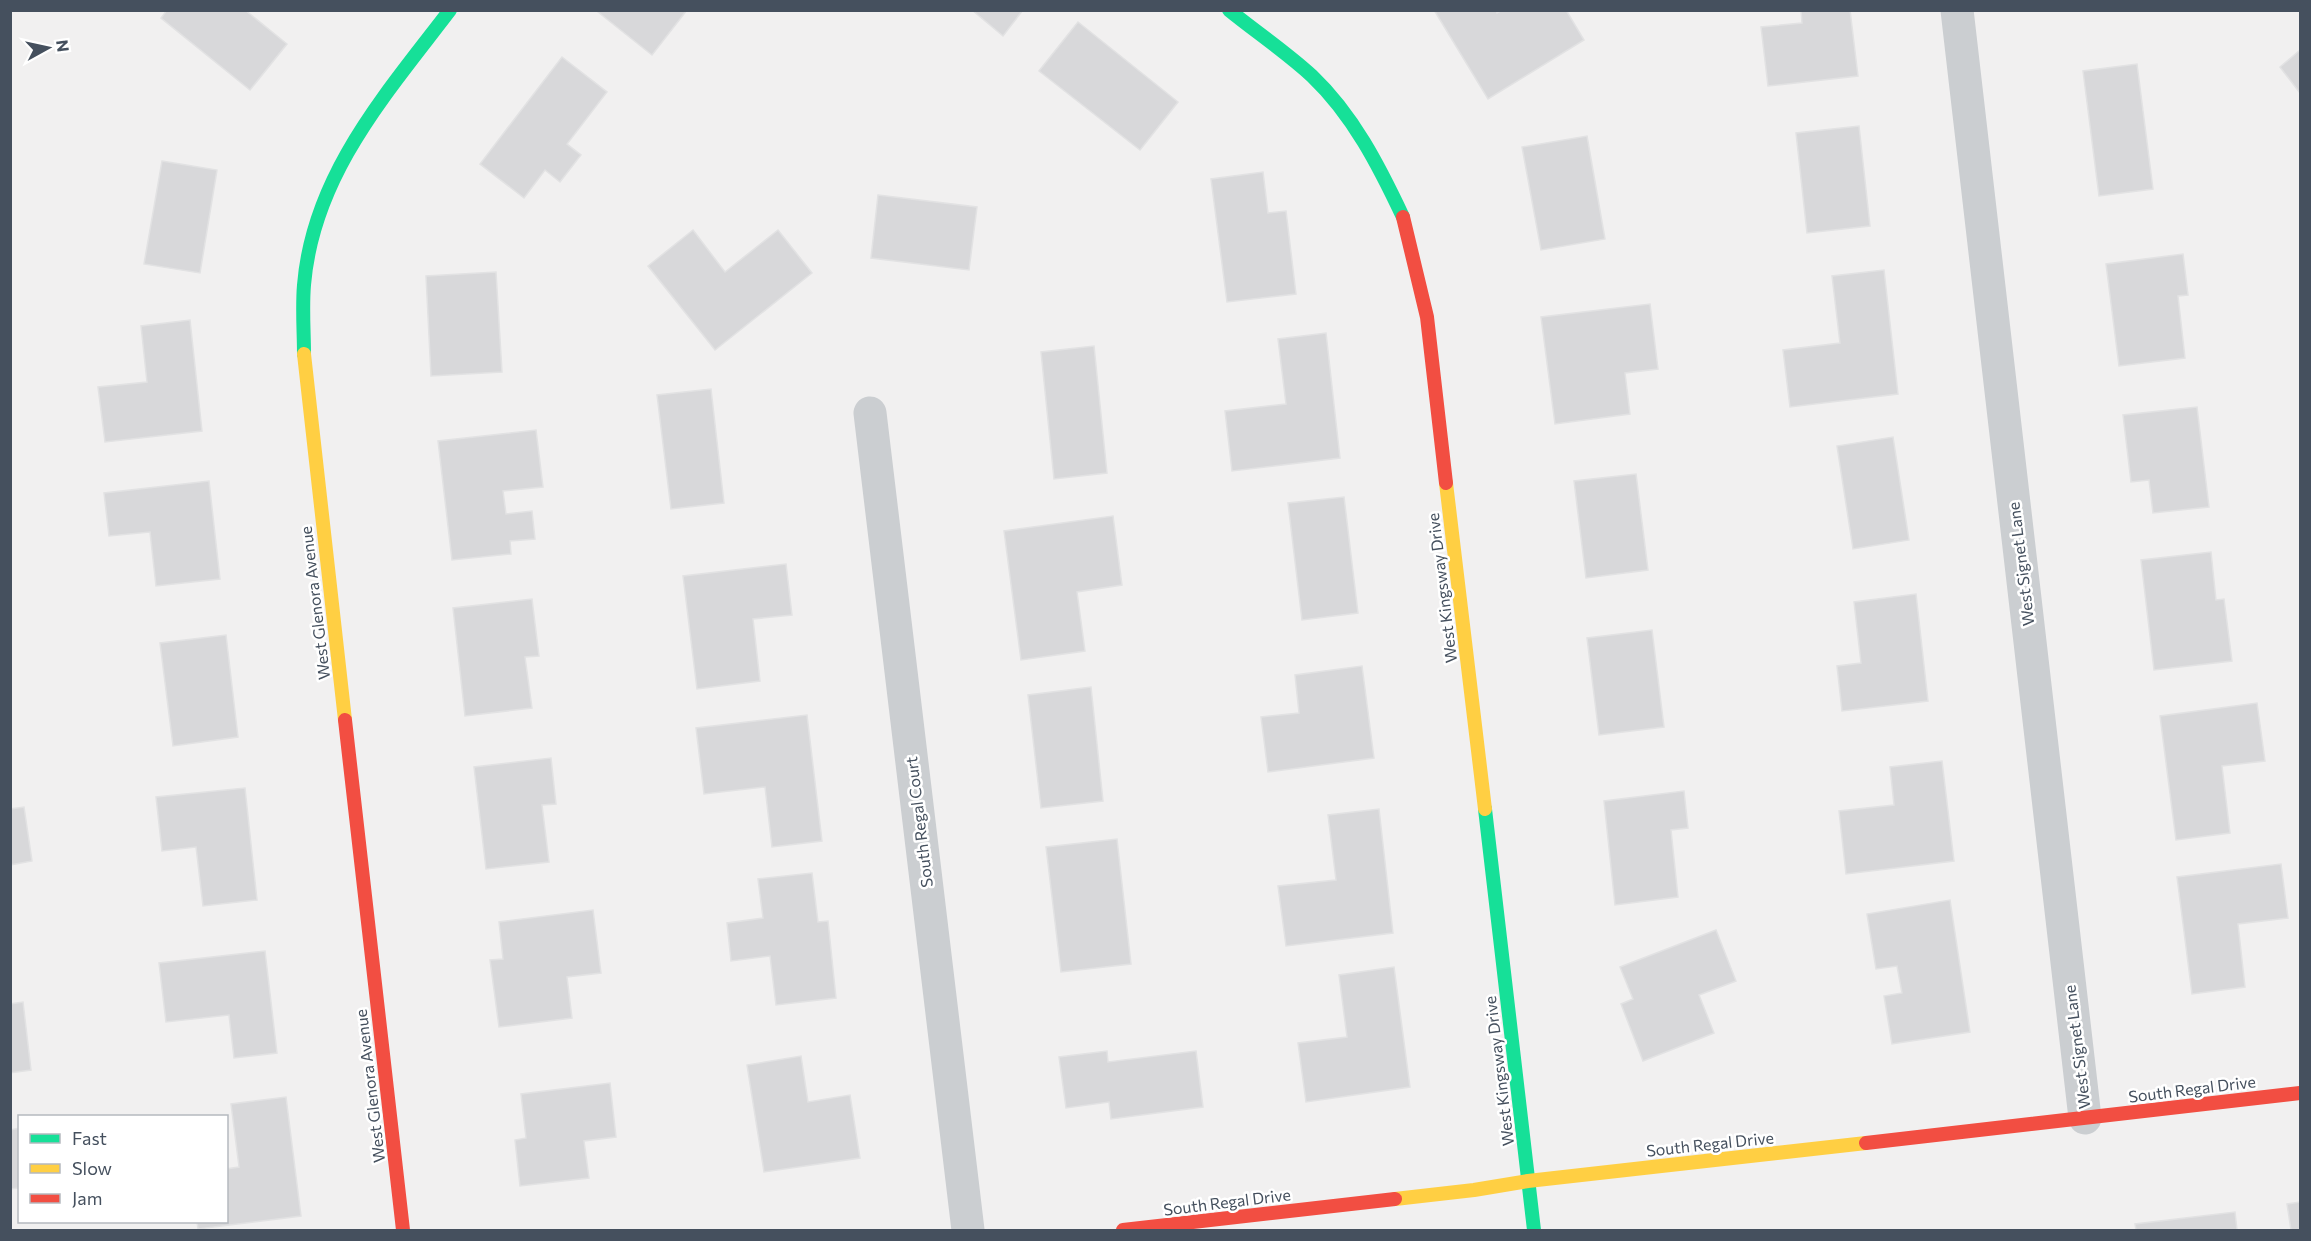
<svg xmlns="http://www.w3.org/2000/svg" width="2311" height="1241" font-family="Commissioner,sans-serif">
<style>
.building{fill:#d8d8da;stroke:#e2e2e3;stroke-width:1.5}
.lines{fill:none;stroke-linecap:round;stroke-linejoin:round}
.street{stroke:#cbced1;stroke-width:33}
.fast{stroke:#16e098;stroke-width:14}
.slow{stroke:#ffcf43;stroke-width:14}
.jam{stroke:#f24e42;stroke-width:14}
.labels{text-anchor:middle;stroke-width:5;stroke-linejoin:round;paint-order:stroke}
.street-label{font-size:16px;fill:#45505e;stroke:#fff}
</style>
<rect width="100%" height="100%" fill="#f1f0f0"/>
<g class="building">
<polygon points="167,10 245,10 287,44 250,90 161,18"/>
<polygon points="600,10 687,10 652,55 598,12"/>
<polygon points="972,10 1023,10 1003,36"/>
<polygon points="1434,10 1496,10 1497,13 1502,10 1566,10 1584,40 1488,99"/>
<polygon points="1801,10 1850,10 1858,76 1768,86 1761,27 1802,23"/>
<polygon points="1078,22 1178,102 1140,150 1039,71"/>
<polygon points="2300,50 2300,93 2280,67"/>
<polygon points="562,57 607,92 567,144 581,155 560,182 545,170 524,198 480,164"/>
<polygon points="2137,64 2153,189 2099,196 2083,71"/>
<polygon points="1859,126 1870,226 1807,233 1796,133"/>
<polygon points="1587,136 1605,239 1541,250 1522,147"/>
<polygon points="162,161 217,170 200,273 144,264"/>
<polygon points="1263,172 1268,213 1286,211 1296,294 1227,302 1211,179"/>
<polygon points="878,195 977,207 969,270 871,258"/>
<polygon points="693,230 725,272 778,230 812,273 715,350 648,266"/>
<polygon points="2183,254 2188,295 2178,296 2185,358 2119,366 2106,264"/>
<polygon points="1884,270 1898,394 1790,407 1783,350 1840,343 1832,276"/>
<polygon points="496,272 502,372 431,376 426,276"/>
<polygon points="1650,304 1658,369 1625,373 1630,414 1555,424 1541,317"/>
<polygon points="190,320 202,431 105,442 98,387 147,382 141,326"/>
<polygon points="1326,333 1340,458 1232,471 1225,411 1286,404 1278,339"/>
<polygon points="1094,346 1107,473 1054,479 1041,352"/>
<polygon points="711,389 724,503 671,509 657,395"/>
<polygon points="2197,407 2209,507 2153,513 2149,480 2131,482 2123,415"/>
<polygon points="536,430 543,487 503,491 506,514 532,511 535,539 510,541 511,554 452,560 438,441"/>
<polygon points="1893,437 1909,540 1853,549 1837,446"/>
<polygon points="1636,474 1648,570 1586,578 1574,481"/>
<polygon points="209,481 220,579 156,586 150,532 109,536 104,493"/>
<polygon points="1344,497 1358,613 1302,620 1288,503"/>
<polygon points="1113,516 1122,585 1077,592 1085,651 1021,660 1004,531"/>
<polygon points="2211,552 2216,600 2224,599 2232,661 2154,670 2141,560"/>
<polygon points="786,564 792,615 753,619 760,681 697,689 683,576"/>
<polygon points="1916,594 1928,701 1842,711 1837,666 1861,663 1854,602"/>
<polygon points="532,599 539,656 525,657 532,708 465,716 453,608"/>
<polygon points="1652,630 1664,727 1599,735 1587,638"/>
<polygon points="226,635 238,737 173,746 160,643"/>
<polygon points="1362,666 1374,758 1268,772 1261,717 1299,713 1295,675"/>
<polygon points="1091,687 1103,801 1041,808 1028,695"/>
<polygon points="2257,703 2265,761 2222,766 2230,833 2176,840 2160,716"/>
<polygon points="807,715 822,841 772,847 765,787 704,794 696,728"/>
<polygon points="551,758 556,804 542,805 549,862 486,869 474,767"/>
<polygon points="1942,761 1954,861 1846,874 1839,811 1894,805 1890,767"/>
<polygon points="245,788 257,900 203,906 196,847 162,851 156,797"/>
<polygon points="1684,791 1688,828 1671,830 1678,897 1615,905 1604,801"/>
<polygon points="24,807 32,861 10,865 10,809"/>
<polygon points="1379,809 1393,933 1286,946 1278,886 1336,880 1328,815"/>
<polygon points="1117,839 1131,964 1061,972 1046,847"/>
<polygon points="2281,864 2288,918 2238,924 2245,987 2192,994 2177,877"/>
<polygon points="812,873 818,922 828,921 836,998 776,1005 770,956 731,961 727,923 763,918 758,879"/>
<polygon points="1950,900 1970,1032 1892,1044 1884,996 1902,993 1897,966 1876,969 1867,914"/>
<polygon points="593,910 601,973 567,977 572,1018 499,1027 490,960 503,959 499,922"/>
<polygon points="1716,930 1736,981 1699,995 1714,1033 1643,1061 1621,1004 1633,999 1620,967"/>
<polygon points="265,951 277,1053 234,1058 229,1015 166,1022 159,963"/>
<polygon points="1394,967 1410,1087 1306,1102 1298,1043 1347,1037 1339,975"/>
<polygon points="23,1002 31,1070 10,1073 10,1004"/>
<polygon points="1107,1051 1108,1062 1196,1051 1203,1107 1111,1119 1109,1102 1066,1108 1059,1057"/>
<polygon points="801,1056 808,1102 850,1095 860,1158 764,1172 747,1065"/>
<polygon points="610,1083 616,1137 584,1141 589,1178 520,1186 515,1140 526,1138 521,1094"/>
<polygon points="286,1097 301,1216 198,1229 197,1222 226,1222 226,1169 239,1167 231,1104"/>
<polygon points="20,1128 20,1188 10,1189 10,1130"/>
<polygon points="2300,1202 2300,1230 2291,1230 2287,1204"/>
<polygon points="2235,1212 2237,1230 2136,1230 2135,1224"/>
</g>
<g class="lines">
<g class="street">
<polyline points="1957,10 2085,1118"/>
<polyline points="870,413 968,1230"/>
</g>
<g class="fast">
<path d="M1229,10c27,22 57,42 83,66 41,39 67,90 91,141"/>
<path d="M304,354c0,-22 -2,-46 0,-69 9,-110 82,-191 146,-275"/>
<polyline points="1485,809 1534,1230"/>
</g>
<g class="slow">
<polyline points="304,354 345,720"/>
<polyline points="1446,483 1485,809"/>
<polyline points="1395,1199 1474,1190 1528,1181 1866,1143"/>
</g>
<g class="jam">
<polyline points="1403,217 1427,317 1446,483"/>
<polyline points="345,720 403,1230"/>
<polyline points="1866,1143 2300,1093"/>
<polyline points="1123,1230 1395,1199"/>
</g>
</g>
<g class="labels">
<g class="street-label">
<text transform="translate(2021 564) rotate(-97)" y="6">West Signet Lane</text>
<text transform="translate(1442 588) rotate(-97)" y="6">West Kingsway Drive</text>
<text transform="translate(315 603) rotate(-97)" y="6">West Glenora Avenue</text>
<text transform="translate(919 822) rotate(-97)" y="6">South Regal Court</text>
<text transform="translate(2077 1047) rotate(-97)" y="6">West Signet Lane</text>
<text transform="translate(1499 1071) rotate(-97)" y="6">West Kingsway Drive</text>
<text transform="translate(370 1086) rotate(-97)" y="6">West Glenora Avenue</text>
<text transform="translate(2192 1089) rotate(-7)" y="6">South Regal Drive</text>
<text transform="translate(1710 1144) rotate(-6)" y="6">South Regal Drive</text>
<text transform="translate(1227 1202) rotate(-7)" y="6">South Regal Drive</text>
</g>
</g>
<rect width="2311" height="1241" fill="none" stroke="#45505e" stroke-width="24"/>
<rect x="18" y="1115" width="210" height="108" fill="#ffffff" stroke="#b5b9bf" stroke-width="1.5"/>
<rect x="30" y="1134" width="30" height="9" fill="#16e098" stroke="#b5b9bf" stroke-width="1.5"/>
<text x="72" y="1145" font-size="18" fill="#45505e">Fast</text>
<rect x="30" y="1164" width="30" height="9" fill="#ffcf43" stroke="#b5b9bf" stroke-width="1.5"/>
<text x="72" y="1175" font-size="18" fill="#45505e">Slow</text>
<rect x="30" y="1194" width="30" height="9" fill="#f24e42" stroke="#b5b9bf" stroke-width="1.5"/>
<text x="72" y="1205" font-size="18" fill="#45505e">Jam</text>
<g transform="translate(48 48) rotate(82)" stroke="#ffffff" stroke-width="4.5" paint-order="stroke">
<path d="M0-4.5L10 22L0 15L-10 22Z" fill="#45505e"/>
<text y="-9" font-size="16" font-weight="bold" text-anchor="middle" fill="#45505e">N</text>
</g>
</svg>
